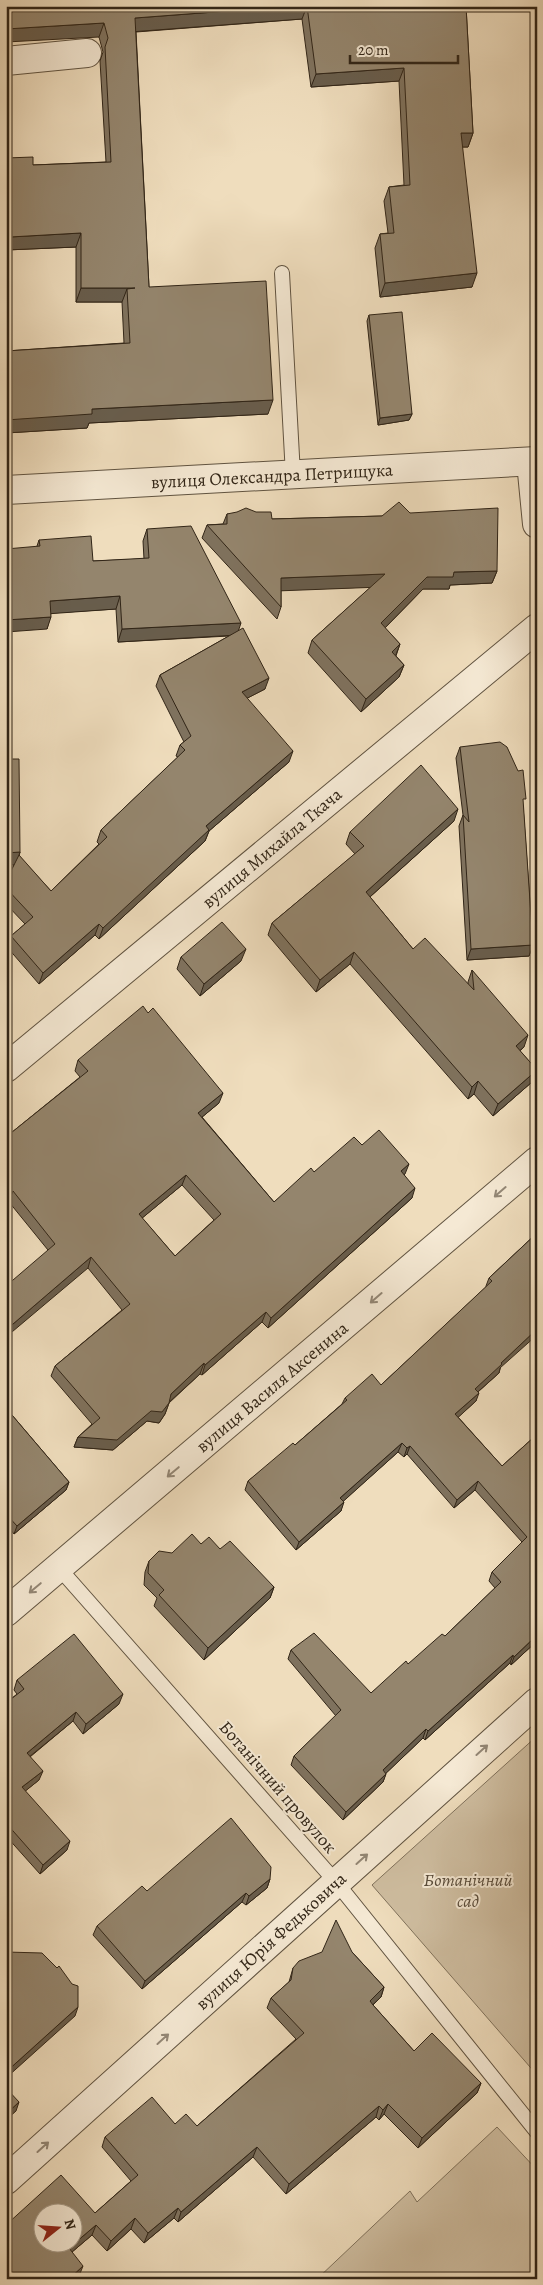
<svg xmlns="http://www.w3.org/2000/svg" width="543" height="2285" font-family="Alegreya,serif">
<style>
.green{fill:#cfbea1;stroke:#80725c}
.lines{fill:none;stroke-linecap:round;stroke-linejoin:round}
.service-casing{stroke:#605340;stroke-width:16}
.minor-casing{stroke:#605340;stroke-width:30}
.tertiary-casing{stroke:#605340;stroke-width:30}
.service{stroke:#f5e9d4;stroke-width:14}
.minor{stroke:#f5e9d4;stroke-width:28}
.tertiary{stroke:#f5e9d4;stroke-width:28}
.wall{fill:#7f725e;stroke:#312517;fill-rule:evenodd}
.shaded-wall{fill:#685d4c;stroke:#312517}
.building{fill:#94856d;stroke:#312517;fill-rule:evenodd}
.oneway{stroke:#938776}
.labels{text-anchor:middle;stroke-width:4;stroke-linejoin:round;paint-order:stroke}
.street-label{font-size:18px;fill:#312517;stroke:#f5e9d4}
.park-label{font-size:18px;font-style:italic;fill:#584b3a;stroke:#f5e9d4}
</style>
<rect width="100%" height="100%" fill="#efddbd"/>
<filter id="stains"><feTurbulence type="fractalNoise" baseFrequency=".004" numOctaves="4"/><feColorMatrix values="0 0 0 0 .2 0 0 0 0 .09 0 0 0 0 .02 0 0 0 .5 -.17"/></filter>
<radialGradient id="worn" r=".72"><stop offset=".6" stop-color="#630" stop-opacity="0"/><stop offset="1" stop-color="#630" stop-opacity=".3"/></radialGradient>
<g class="green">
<polygon points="537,1736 537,2075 372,1885"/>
<polygon points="497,2127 537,2170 537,2279 317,2279 410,2191 417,2202"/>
</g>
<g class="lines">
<defs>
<g id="service">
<polyline points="282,273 293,475"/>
<polyline points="59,1568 336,1882 537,2132"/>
</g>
<g id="minor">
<polyline points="6,61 87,53"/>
<polyline points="531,462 537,524"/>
<polyline points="6,490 537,461"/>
<polyline points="6,1068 537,628"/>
</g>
<g id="tertiary">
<polyline points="6,1612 537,1161"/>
<polyline points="6,2180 537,1702"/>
</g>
</defs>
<use href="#service" class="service-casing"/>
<use href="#minor" class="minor-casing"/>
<use href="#tertiary" class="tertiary-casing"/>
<use href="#service" class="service"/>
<use href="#minor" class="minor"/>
<use href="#tertiary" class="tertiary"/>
</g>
<g class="wall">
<polygon points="6,6 466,6 473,133 468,147 462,147 472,287 380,297 375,248 380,234 388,233 384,201 389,187 404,185 399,81 311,87 302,19 136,32 149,287 268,414 89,423 87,428 6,433 6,351 124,343 122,302 76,302 76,247 6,250 6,158 33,165 106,162 100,61 103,52 99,37"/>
<polygon points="369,315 412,414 409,420 378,425 367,321"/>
<polygon points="410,513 497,571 492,583 450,585 449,589 423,589 385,628 400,644 396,656 404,665 399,677 361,712 308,653 312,640 371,587 281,590 281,607 277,619 202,538 207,525 223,524 227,514 272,519 382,516"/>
<polygon points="147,529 239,630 265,689 247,698 289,762 209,831 205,841 99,939 95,935 39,984 7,947 11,936 25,924 6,904 6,881 20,852 19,856 51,891 99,844 97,842 101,830 178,757 176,756 180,745 184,742 156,686 160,675 229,636 118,642 116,609 51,613 47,629 37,546 39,540 93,561 144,559 143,541"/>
<polygon points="460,747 523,806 533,945 529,956 467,960 459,826 463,815 456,758"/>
<polygon points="454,821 370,897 413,949 468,984 468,982 472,970 524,1047 520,1051 537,1070 532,1082 493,1116 474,1094 468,1099 350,964 316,992 268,935 272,923 355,854 346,844 350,832"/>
<polygon points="181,957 241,961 200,996 177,969"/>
<path d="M78,1060l141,43 -17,14 72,85 40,-30 48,-27 43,29 -1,1 8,23 -144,130 -6,-6 -60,53 -2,-1 -31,29 -4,11 -6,9 -12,-2 -34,29 -39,-3 4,-10 14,-13 -41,-48 4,-10 67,-56 -34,-42 -40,-18 -39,-48 -3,2v-67l74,-60 -5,-6zM182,1185l32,35 -39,36 -33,-38z"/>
<polygon points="537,1233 499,1373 478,1392 476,1401 458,1417 502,1466 533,1438 537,1641 511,1665 510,1663 425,1740 423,1738 386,1773 383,1782 343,1820 291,1765 294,1756 336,1716 288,1659 291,1650 371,1693 445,1636 495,1588 489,1581 492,1572 522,1542 475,1490 454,1508 407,1454 404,1457 398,1452 343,1501 341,1511 296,1550 245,1490 248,1481 295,1445 342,1404 345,1398 381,1385 486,1287 486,1286 489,1278"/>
<polygon points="6,1408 69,1482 66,1490 14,1534 6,1524"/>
<polygon points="201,1544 220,1549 274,1587 270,1598 204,1660 154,1606 157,1598 144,1585 145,1572 149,1561"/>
<polygon points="17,1680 119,1704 83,1734 73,1721 30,1757 39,1780 25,1791 67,1850 40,1874 6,1836 6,1703 17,1694 14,1690"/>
<polygon points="270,1879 267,1888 246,1905 242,1902 142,1989 93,1935 97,1926 147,1891"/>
<polygon points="352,1952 384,1987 381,1997 373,2005 414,2051 481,2083 477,2093 418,2148 384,2114 379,2120 376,2117 286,2194 253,2157 178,2222 174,2218 144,2243 131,2229 107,2251 92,2235 72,2252 79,2276 76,2279 6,2279 95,2213 131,2181 102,2147 105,2137 175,2124 197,2126 296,2039 267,2008 271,1998 289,1982 293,1968"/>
</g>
<g class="shaded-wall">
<polygon points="294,6 307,6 302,19 130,32 135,18"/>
<polygon points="104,23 99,37 6,42 6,29"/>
<polygon points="404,68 399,81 311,87 316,74"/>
<polygon points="461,133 473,133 468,147 456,147"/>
<polygon points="81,233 76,247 6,250 6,246 10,237"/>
<polygon points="477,273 472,287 380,297 385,283"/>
<polygon points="81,288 135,288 127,289 122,302 76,302"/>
<polygon points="273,400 268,414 89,423 87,428 6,433 6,420 92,409"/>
<polygon points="412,414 409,420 378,425 380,418"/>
<polygon points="497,571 492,583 450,585 449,589 423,589 377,636 381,623 427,577 454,572"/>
<polygon points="385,574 381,587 276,591 281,578"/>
<polygon points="120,596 116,609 46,614 50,601"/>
<polygon points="51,617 47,629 6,632 6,620"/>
<polygon points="241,623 237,635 118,642 122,629"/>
<polygon points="400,644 395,657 392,652"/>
<polygon points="404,665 399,677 361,712 366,699"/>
<polygon points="269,678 265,689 238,703 242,692"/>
<polygon points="293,751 289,762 209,831 205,841 99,939 103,928 206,826"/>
<polygon points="458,809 454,821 362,904 366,892"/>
<polygon points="20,852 16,865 6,865 6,853"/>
<polygon points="99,924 95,935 39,984 43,973"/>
<polygon points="533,945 529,956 467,960 471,949"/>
<polygon points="246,949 241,961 200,996 204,984"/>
<polygon points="354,952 350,964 316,992 320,980"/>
<polygon points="528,1035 524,1047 511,1058 516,1046"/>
<polygon points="537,1070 532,1082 493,1116 498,1104"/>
<polygon points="478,1081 474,1094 468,1099 472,1087"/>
<polygon points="223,1093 219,1103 195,1123 198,1113"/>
<polygon points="409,1164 405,1174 397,1181 401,1171"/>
<polygon points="186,1175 182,1185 135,1224 139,1214"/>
<polygon points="415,1188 412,1198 268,1328 271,1318"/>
<polygon points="13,1191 9,1202 6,1204 6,1197"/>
<polygon points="91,1257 88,1268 6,1337 6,1330"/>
<polygon points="266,1312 262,1322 202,1375 205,1365"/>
<polygon points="537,1329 537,1335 500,1368 499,1373 472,1397 475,1389 501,1363"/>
<polygon points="204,1363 200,1374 167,1404 171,1394"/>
<polygon points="479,1393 476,1401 452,1423 455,1414"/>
<polygon points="169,1403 165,1414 159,1423 147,1421 113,1450 74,1447 78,1437"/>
<polygon points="402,1443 398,1452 337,1507 340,1498"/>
<polygon points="410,1446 407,1454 404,1457 407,1448"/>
<polygon points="478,1481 475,1490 454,1508 457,1500"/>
<polygon points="69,1482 66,1490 14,1534 17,1526"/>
<polygon points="344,1502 341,1511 296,1550 299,1542"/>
<polygon points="274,1587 270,1598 204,1660 208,1648"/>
<polygon points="537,1635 537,1641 511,1665 514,1657"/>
<polygon points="513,1655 510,1663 425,1740 428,1731"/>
<polygon points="123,1694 119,1704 83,1734 86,1724"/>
<polygon points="76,1712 73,1721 23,1762 27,1753"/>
<polygon points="426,1729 423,1738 380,1779 383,1770"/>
<polygon points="43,1771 39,1780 18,1797 22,1787"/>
<polygon points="386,1774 383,1782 343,1820 346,1812"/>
<polygon points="70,1841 67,1850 40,1874 43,1865"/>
<polygon points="270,1879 267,1888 246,1905 249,1896"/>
<polygon points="246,1893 242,1902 142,1989 145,1981"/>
<polygon points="10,1895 6,1904 6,1898"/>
<polygon points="384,1987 381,1997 366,2011 370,2001"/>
<polygon points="78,2007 75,2016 6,2078 6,2072"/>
<polygon points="481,2083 477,2093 418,2148 422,2138"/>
<polygon points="19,2102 16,2111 6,2120 6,2114"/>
<polygon points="388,2104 384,2114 379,2120 383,2110"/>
<polygon points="379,2106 376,2117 286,2194 289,2184"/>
<polygon points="257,2147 253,2157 178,2222 181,2212"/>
<polygon points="178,2208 174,2218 144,2243 148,2233"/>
<polygon points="135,2218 131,2229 107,2251 111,2241"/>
<polygon points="96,2225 92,2235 65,2258 69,2248"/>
<polygon points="83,2266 79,2276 76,2279 69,2279"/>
</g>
<g class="building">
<polygon points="6,6 294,6 135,18 149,287 266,281 273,400 92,409 92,414 6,420 6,351 130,343 127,289 135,288 81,288 81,233 10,237 6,232 6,158 33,157 33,165 111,162 105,47 108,38 104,23 6,29"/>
<polygon points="307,6 466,6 473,133 461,133 477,273 385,283 380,234 394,233 389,187 410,185 404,68 316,74"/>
<polygon points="402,312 412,414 380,418 369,315"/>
<polygon points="399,502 410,513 498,508 497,571 454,572 453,577 427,577 381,623 400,644 392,652 404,665 366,699 312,640 385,574 281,578 281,607 207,525 227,524 227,514 237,512 246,508 256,512 271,512 272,519 382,516"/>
<polygon points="191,526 241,623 122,629 120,596 50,601 51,617 6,620 6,549 40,546 39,540 91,536 93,561 149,558 147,529"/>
<polygon points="243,628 269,678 242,692 293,751 206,826 209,830 103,928 99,924 43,973 11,936 33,917 6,888 6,881 19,855 51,891 107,837 101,830 185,750 180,745 191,736 160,675"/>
<polygon points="500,742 507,747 518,771 523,770 526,799 523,799 533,945 471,949 463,815 469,822 460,747"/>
<polygon points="6,759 19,759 20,852 6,853"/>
<polygon points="421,765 458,809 366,892 413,949 425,938 474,990 472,970 528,1035 516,1046 537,1070 498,1104 478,1081 472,1087 354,952 320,980 272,923 364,846 350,832"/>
<polygon points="222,922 246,949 204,984 181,957"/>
<path d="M143,1006l5,7 5,-5 70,85 -25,20 76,89 37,-34 3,4 40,-35 8,8 17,-15 30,34 -8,7 14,17 -144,130 -5,-6 -61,53 -1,-2 -33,31 -2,9 -7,9 -11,-1 -34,29 -39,-3 22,-19 -45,-52 75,-62 -39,-47 -85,73v-44l49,-42 -42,-53 -7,6v-60l82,-66 -10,-11zM186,1175l35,39 -46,42 -36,-42z"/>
<polygon points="537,1233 537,1329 501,1363 502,1364 475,1389 479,1393 455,1414 502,1466 533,1438 537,1443 537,1635 514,1657 513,1655 428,1731 426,1729 383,1770 386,1774 346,1812 294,1756 341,1710 291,1650 314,1633 371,1693 406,1661 408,1664 442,1634 445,1636 501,1582 492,1572 527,1537 478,1481 457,1500 410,1446 407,1448 402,1443 340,1498 344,1502 299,1542 248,1481 293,1443 295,1445 347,1400 345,1398 372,1374 381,1385 492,1281 489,1278"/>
<polygon points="6,1408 69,1482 17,1526 6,1514"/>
<polygon points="192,1534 201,1544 209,1537 220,1549 230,1541 274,1587 208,1648 159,1595 164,1590 148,1573 149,1561 159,1551 172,1553"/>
<polygon points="74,1634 123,1694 86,1724 76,1712 27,1753 43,1771 22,1787 70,1841 43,1865 6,1823 6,1703 24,1689 17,1680"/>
<polygon points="231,1818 271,1867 270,1879 249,1896 246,1893 145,1981 97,1926 142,1886 147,1891"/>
<polygon points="6,1890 10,1895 6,1898"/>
<path d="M336,1920l16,32 32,35 -14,14 3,4 41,46 18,-18 49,50 -59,55 -34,-34 -5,6 -4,-4 -90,78 -32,-37 -76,65 -3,-4 -30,25 -13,-15 -24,23 -15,-16 -27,23 14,18 -14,13h-63v-54l55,-50 34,38 43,-38 -33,-38 47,-40 23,27 11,-10 11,12 107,-93 -33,-35 20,-18 2,-12 6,-7 23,-9zM42,2212h30v30h-30z"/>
<polygon points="6,1952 42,1953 57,1968 59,1966 72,1984 78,1986 78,2007 6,2072"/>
<polygon points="6,2088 19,2102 6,2114"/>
</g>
<defs><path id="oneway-shaft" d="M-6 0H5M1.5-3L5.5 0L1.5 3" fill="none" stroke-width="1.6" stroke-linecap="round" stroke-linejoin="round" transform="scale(1.25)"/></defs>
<g class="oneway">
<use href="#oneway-shaft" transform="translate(500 1192) rotate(139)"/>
<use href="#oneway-shaft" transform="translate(376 1298) rotate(139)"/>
<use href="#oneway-shaft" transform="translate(173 1472) rotate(140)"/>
<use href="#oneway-shaft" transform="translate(35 1588) rotate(140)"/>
<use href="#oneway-shaft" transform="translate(482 1750) rotate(-42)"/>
<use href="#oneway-shaft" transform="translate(362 1859) rotate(-42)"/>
<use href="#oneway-shaft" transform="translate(163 2039) rotate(-42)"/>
<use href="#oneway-shaft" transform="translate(43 2147) rotate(-42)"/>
</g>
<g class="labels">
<g class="street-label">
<text transform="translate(272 476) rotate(-3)" y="6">вулиця Олександра Петрищука</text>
<text transform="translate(272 848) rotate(-40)" y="6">вулиця Михайла Ткача</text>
<text transform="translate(272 1387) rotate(-40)" y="6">вулиця Василя Аксенина</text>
<text transform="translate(278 1787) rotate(49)" y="6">Ботанічний провулок</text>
<text transform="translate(271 1941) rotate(-42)" y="6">вулиця Юрія Федьковича</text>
</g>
<g class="park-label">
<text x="468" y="1886">Ботанічний<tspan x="468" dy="21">сад</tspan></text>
</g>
</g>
<rect width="543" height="2285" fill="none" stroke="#efddbd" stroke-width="25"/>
<rect x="8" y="8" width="528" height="2270" fill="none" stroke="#312517" stroke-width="2.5"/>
<rect x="12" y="12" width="518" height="2260" fill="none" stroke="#312517"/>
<g transform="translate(58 2228) rotate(73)"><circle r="24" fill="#f5e9d4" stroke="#a79b88"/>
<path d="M0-4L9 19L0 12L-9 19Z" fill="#8f2418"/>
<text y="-8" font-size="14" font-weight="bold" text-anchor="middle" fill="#312517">N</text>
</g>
<path d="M350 55v8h108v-8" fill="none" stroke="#312517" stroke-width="2.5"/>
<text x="358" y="55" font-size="15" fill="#312517" stroke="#f5e9d4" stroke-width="4" paint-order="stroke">20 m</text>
<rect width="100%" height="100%" filter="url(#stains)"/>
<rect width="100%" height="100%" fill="url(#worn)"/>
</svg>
